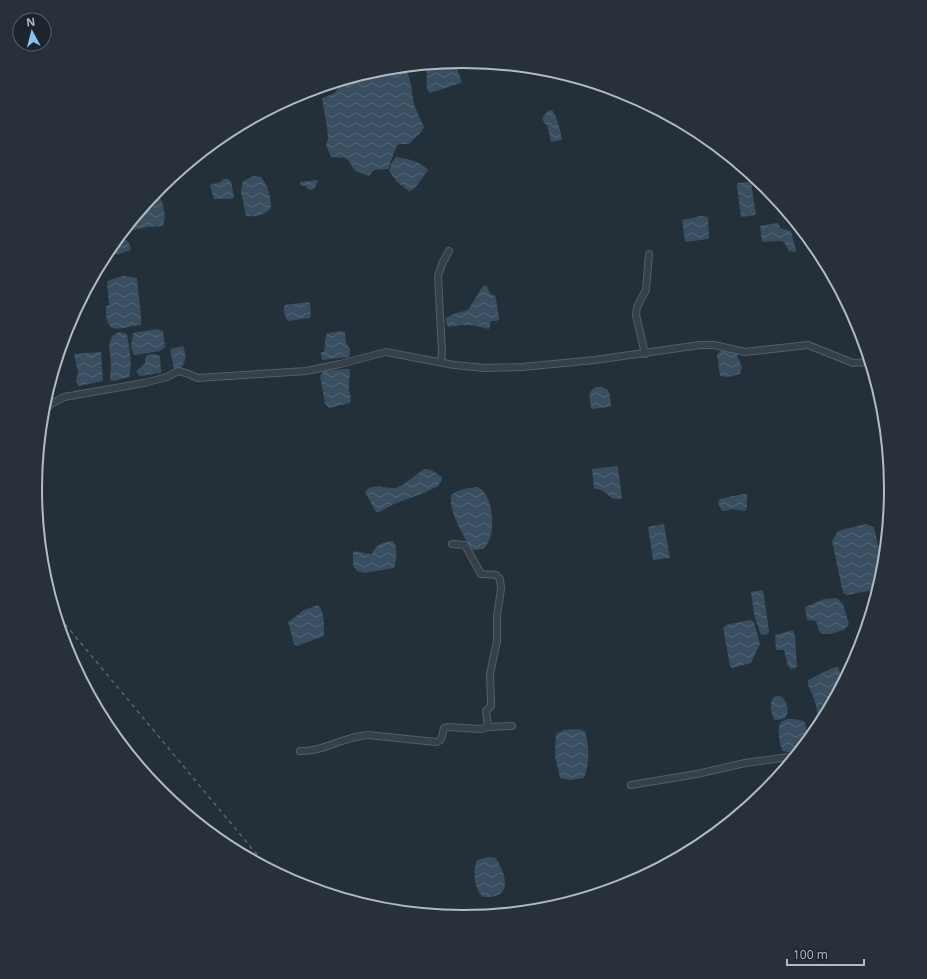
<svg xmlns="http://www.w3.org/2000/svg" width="927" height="979" font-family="'Open Sans',sans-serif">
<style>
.water{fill:url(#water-waves)}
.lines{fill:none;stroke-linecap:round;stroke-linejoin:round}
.minor-casing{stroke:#555e67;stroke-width:8}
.minor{stroke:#374049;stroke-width:6}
.rail{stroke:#596570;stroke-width:1.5;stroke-dasharray:4 4;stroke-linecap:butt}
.rim{fill:none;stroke:#b2bbc5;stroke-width:2}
</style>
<defs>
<pattern id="water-waves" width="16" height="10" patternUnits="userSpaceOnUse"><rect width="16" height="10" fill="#394f61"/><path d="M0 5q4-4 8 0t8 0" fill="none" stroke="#536676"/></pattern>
</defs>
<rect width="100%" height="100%" fill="#232f39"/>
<g class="water">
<polygon points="454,62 462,82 461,83 430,93 427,89 426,65"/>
<path d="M403,68c10,8 8,27 12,39 3,7 6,13 9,20l-2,4 -13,13h-10l-3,3 -8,22 -14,1 -5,6 -14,-5 -7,-11 -3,-2 -14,-1 -5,-12 2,-6 -1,-12 -5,-29 13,-5 7,-12 26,-8 11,1z"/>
<path d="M551,110l2,1c5,9 7,19 9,29l-11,2 -4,-17 -3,-2 -2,-5 6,-7z"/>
<path d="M396,157c11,2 25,4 32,13l-13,18 -6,3 -12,-9 -8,-11 2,-7z"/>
<path d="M254,176l7,1c7,8 10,20 10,31 -7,8 -16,9 -25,8l-5,-24 2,-11z"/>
<polygon points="224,179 227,179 231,181 234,197 232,199 214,199 210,186 211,184 219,183"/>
<polygon points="317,180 318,181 314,189 309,190 305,186 300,185 300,182"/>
<polygon points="751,182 756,215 741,217 737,186 738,183"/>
<path d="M157,191c6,12 10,22 6,35l-15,1 -21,4 -2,8 4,4 2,7c-9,4 -18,4 -27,8l-1,8 -5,3 9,-18z"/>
<polygon points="701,216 708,217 709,239 685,242 682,220"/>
<polygon points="777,223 779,224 780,228 791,231 796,250 795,252 789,251 784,242 780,241 762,242 760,226"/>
<path d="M124,276l13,2 4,38v9c-21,2 -36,14 -35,-19l3,-1 -2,-22 2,-3z"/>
<path d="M485,285l2,1 3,8 4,1 2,3 3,21 -2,2h-6l-2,8h-1c-16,-5 -23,-5 -40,-2l-2,-4v-5l7,-4 15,-4 15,-24z"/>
<path d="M307,302l3,1 1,9 -1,6 -22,3c-3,-4 -6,-11 -3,-16z"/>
<polygon points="157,329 163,331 165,347 160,351 135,355 133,353 131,347 133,333"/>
<polygon points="339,331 345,332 346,343 350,349 350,355 348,357 322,360 321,352 324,352 326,334"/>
<path d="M119,332l8,2c2,14 6,29 2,43l-14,4 -5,-1 1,-16 -2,-19 3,-9z"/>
<path d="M183,346c4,8 3,17 -3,23h-6l-4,-20z"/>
<polygon points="720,351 729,351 737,354 742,368 740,374 728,377 720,376 717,355"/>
<polygon points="101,352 103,381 79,386 76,382 78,372 74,354"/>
<polygon points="155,354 160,356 161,373 139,376 136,371 145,364 145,359 147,355"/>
<path d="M345,369h4c2,6 0,8 0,14 -1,7 3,13 1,20l-21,5 -4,-4 -5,-28 4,-5z"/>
<path d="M596,387h6l6,3 2,5 1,11 -4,1 -15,2c-3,-8 -5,-19 4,-22z"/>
<path d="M617,466l1,2 4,29 -1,2c-13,1 -11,-5 -20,-9 -2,-1 -4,-1 -7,-1l-2,-20z"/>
<path d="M424,469c7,-1 13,5 18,8v3l-4,6 -12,6 -32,12 -15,8h-3l-11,-20c7,-10 20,-3 30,-4 7,-1 22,-14 29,-19z"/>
<path d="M477,487c15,5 17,36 14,48 -2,5 -4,10 -7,14l-10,1 -4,-2c-8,-16 -21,-35 -19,-53 8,-6 17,-7 26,-8z"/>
<polygon points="743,494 747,494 747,507 745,511 732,509 726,511 722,511 718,503 720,499"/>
<polygon points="664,524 670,558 653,560 648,527"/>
<polygon points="865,524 874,527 884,572 879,589 847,595 843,593 832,541 838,531"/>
<path d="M393,541c5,8 4,18 1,27l-29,5 -8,-2 -4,-6v-13c7,-2 13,3 19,2 5,-11 9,-11 21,-13z"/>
<polygon points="763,590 769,631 768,634 762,635 760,633 754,614 751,592"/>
<polygon points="837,598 843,604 849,624 844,630 830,634 822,634 819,631 816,621 807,620 805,607 824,599"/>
<path d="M318,605c7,7 6,21 6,31l-27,10 -3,-2 -6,-22 16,-12z"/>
<polygon points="750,620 754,622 760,644 751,663 732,668 730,666 723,628 726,625"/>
<polygon points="793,630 795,636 797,666 795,668 791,669 788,666 784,650 776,650 775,635"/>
<path d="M836,667h2l6,16 -4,8 -9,2 1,11 -12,23 -2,-2c0,-9 -1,-18 -4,-26 -2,-7 -7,-13 -6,-19l18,-9z"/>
<path d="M776,696l6,1c5,5 8,14 3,21l-7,2h-4c-3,-8 -6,-20 2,-24z"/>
<path d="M787,719h7l10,2c5,10 5,27 -8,31 -4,1 -9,0 -13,-1 -3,-5 -7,-23 -2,-29 1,-1 4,-2 6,-3z"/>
<path d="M578,729l7,2c4,15 5,32 -1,47l-14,2 -10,-2 -5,-22 1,-22 8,-4z"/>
<path d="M489,857l7,1c11,19 17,41 -13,39 -9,-9 -11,-25 -6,-37z"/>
</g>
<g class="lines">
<defs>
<g id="minor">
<polyline points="645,354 636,315 637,307 646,290 649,254"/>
<polyline points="441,362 442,352 438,276 442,264 449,251"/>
<polyline points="43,412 51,404 64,397 144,383 167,377 178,371 186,373 198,378 306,371 340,364 386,352 454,365 485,368 522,367 595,360 700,345 714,345 745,352 808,345 853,363 870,362"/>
<polyline points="452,544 465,545 481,574 496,575 500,579 501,589 497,616 497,641 490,674 491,702 491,706 486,711 488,727"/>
<path d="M300,751c23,1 45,-15 68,-16l68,7c7,-1 6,-8 8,-14l4,-1 33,2 7,-2 24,-1"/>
<polyline points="631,785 697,774 745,763 796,756"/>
</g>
</defs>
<use href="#minor" class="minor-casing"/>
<use href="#minor" class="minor"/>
<polyline class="rail" points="55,612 269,869"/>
</g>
<path d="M0 0H927V979H0ZM42 489a421 421 0 1 1 842 0a421 421 0 1 1-842 0Z" fill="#28313a" fill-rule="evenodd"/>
<path class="rim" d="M42 489a421 421 0 1 1 842 0a421 421 0 1 1-842 0Z"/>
<g transform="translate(32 32) rotate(353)"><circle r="19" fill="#1c252e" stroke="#58616a"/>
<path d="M0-3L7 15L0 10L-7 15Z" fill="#8bbff1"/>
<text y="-6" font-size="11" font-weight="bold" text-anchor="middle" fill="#b2bbc5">N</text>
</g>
<path d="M787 959v6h77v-6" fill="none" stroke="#b2bbc5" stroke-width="2"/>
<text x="793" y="959" font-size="12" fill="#b2bbc5" stroke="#1c252e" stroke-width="3" paint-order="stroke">100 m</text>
</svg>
